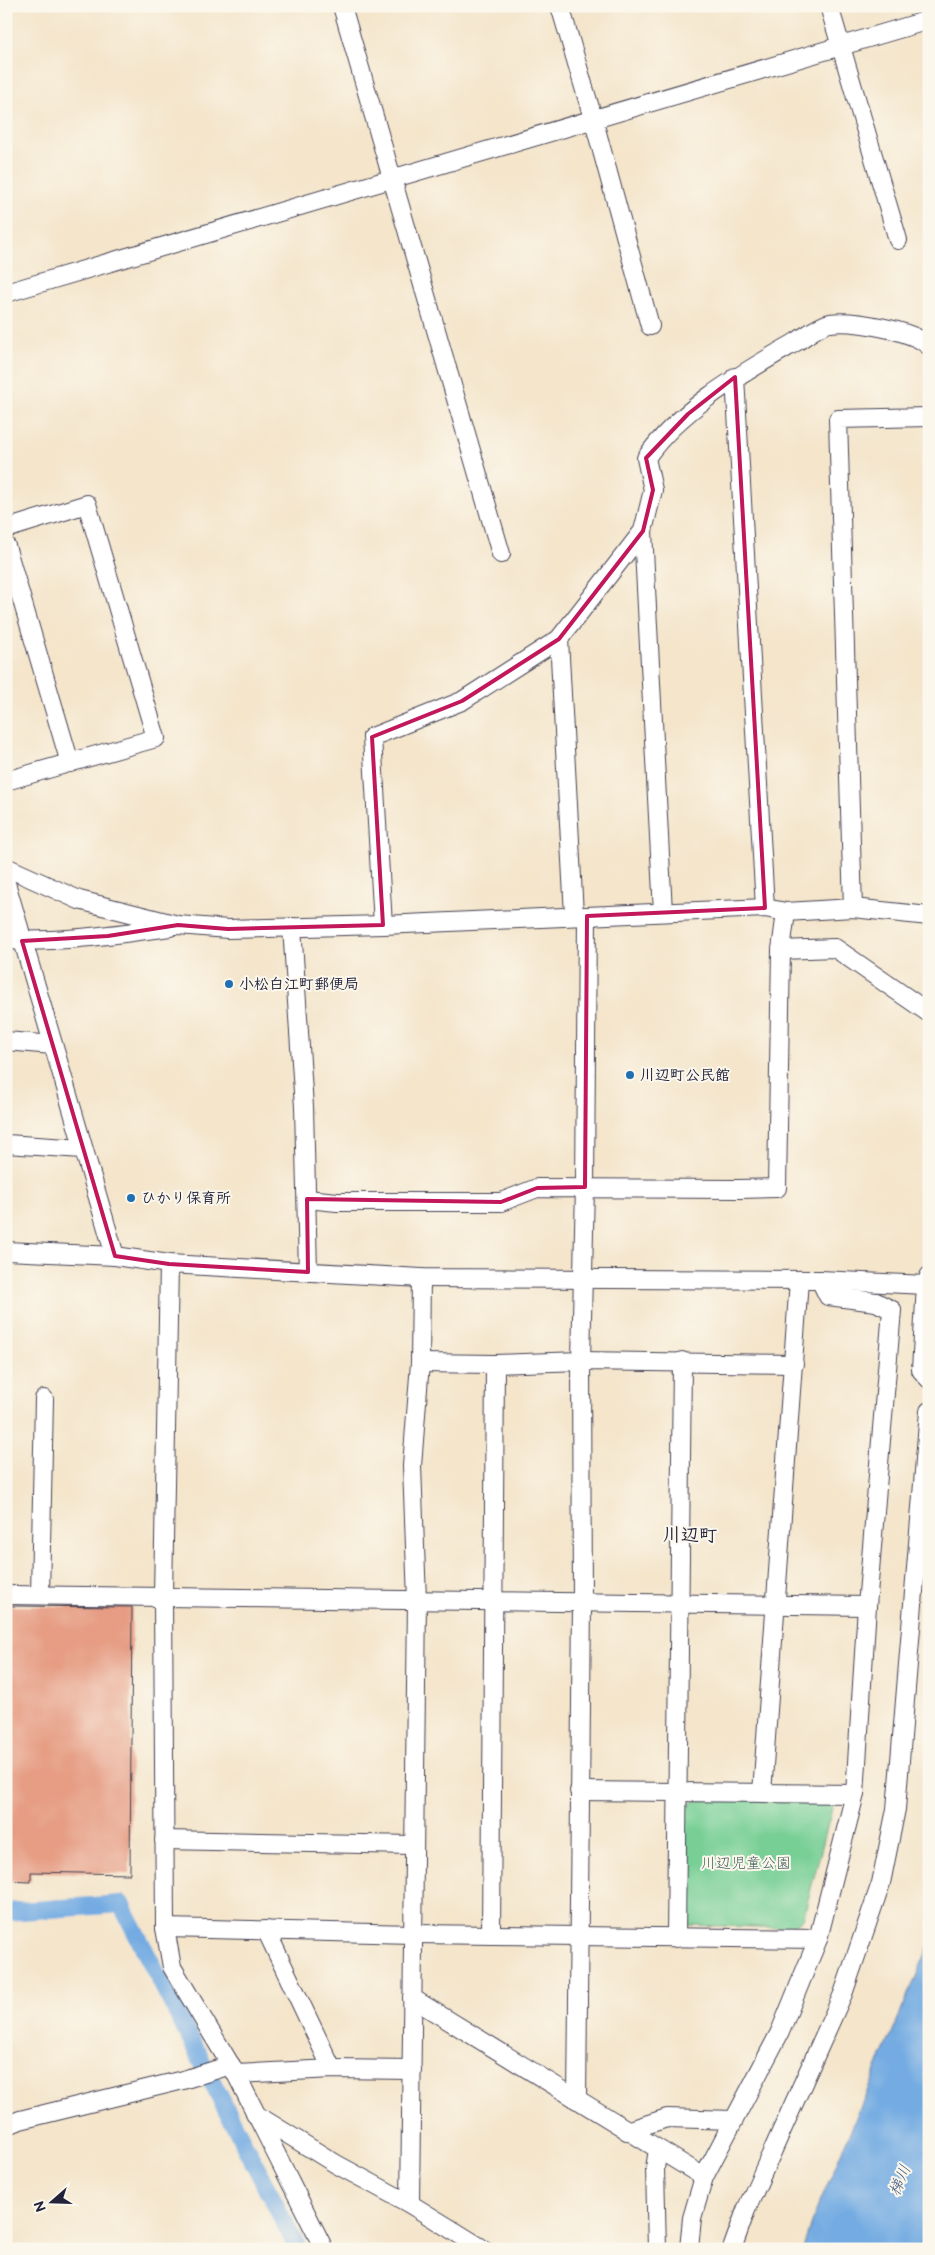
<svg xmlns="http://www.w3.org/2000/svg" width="935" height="2255" font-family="'Balsamiq Sans','Klee One',sans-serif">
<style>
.green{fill:#77cf95;stroke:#4c7868}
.water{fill:#73abe2;stroke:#4a668e}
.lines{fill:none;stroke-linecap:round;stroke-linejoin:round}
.canal{stroke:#73abe2;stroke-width:18}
.building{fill:#e69d84}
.minor-casing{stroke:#423f51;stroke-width:20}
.minor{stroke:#fff;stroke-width:18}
.marked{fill:none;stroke:#c2185b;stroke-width:4;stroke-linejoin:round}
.poi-dot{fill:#1f6fb2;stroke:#fbf7ec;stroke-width:2}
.labels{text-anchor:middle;stroke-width:4;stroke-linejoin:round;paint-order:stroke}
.poi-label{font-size:15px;font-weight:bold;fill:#22223b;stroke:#fbf7ec;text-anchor:start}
.park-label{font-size:15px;fill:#405f5a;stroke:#fbf7ec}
.water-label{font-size:16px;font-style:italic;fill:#42597e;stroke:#fbf7ec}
.quarter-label{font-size:18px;font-weight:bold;fill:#22223b;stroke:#fbf7ec}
</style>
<rect width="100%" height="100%" fill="#fbf7ec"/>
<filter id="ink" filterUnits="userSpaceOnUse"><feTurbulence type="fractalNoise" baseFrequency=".02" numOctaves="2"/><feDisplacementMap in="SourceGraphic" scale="10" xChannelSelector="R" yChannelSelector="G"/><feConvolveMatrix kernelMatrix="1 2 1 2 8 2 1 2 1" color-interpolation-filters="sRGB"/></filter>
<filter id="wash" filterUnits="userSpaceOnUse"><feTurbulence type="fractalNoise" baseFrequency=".0096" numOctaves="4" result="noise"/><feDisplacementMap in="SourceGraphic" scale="20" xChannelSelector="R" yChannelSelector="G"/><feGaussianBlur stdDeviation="1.12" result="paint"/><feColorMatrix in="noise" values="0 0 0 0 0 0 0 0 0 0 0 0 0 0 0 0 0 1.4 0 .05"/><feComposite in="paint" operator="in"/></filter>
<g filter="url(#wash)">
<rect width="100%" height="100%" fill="#f4e5cb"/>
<polygon class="green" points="699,1799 834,1801 803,1919 789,1928 689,1925 682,1917 683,1807"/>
<polygon class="water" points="929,1946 929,2249 803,2249 811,2223"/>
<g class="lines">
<polyline class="canal" points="6,1912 121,1904 298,2249"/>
</g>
<g id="blocks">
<polygon class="building" points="6,1606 132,1607 130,1874 31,1872 31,1882 6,1881"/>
</g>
</g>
<g filter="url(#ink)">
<use href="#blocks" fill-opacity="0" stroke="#423f51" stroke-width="1"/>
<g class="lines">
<defs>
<g id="minor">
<polyline points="342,6 501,554"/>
<polyline points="560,6 593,118 650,326"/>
<polyline points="829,6 898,240"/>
<polyline points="6,293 929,20"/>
<polyline points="735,377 765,908"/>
<polyline points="6,529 87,504 156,738 6,781"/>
<polyline points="643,531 663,912"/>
<polyline points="6,546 70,763"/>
<polyline points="559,639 574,915"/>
<polyline points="6,867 79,900 178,925 228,929 383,925 765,908 786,912 853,908 929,916"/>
<polyline points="6,883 115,1256"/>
<polyline points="853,908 838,419 929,417"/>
<path d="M383,925l-11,-188 90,-36 97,-62 84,-108 10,-41 -7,-32c34,-50 99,-86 150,-116 10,-6 23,-17 34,-19 22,-3 83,7 99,23"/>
<polyline points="292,927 304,1107 308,1272"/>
<path d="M6,940c55,3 110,-6 164,-13"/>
<polyline points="781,950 835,948 929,1013"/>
<polyline points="6,1041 53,1045"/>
<polyline points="6,1144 83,1149"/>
<polyline points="307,1199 337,1202 501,1202 537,1188 739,1189 777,1188 781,950 786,912"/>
<polyline points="6,1251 115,1256 169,1264 421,1278 820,1280 926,1285"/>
<polyline points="169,1264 163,1596 165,1928 172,1967 236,2074 324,2249"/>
<polyline points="929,1276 926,1285 921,1370 929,1379"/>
<polyline points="420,1363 495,1364 581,1361 794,1364"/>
<polyline points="6,1595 867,1606"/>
<polyline points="40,1595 44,1399"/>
<polyline points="579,1791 855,1794"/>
<polyline points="762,1793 799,1280"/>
<polyline points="164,1840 413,1845"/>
<polyline points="165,1928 413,1934 818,1939"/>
<polyline points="266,1930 332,2069"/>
<polyline points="491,1935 495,1364"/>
<polyline points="676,1938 682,1361"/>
<polyline points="412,1998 704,2177"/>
<polyline points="236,2074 332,2069 412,2070"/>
<polyline points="577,2100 582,1603 581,1361 585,1187 587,916"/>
<polyline points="255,2114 336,2164 410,2204 483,2249"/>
<polyline points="6,2126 20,2120 183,2080 231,2065"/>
<polyline points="627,2131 667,2118 733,2120"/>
<polyline points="410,2204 417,1600 412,1466 420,1363 421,1278"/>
<polyline points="657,2249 655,2168 658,2150"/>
<polyline points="689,2249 692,2218 704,2177 780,2032 818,1939 855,1794 867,1606 892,1310 876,1302 828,1296 820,1280"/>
<polyline points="732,2249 746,2210 843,1994 881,1883 896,1809 929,1411"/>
</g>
</defs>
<use href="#minor" class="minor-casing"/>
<use href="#minor" class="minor"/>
</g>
</g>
<path class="marked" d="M735,377l30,531 -178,8 -2,271 -48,1 -36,14 -194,-3 1,73 -139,-8 -54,-8 -93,-315 86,-5 70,-11 50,4 155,-4 -11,-188 90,-36 97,-62 84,-108 10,-41 -7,-32 42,-44z"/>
<g class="poi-dot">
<circle cx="229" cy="984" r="5"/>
<circle cx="630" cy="1075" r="5"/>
<circle cx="131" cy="1198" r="5"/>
</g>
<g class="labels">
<g class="poi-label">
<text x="239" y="989">小松白江町郵便局</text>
<text x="640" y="1080">川辺町公民館</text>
<text x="141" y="1203">ひかり保育所</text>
</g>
<g class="park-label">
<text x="746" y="1868">川辺児童公園</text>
</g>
<g class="water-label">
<text transform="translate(899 2180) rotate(-67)" y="6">梯川</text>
</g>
<g class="quarter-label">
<text x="690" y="1541">川辺町</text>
</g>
</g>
<rect width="935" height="2255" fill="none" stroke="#fbf7ec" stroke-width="25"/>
<g transform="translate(52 2202) rotate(250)" stroke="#fbf7ec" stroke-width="4" paint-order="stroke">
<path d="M0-4L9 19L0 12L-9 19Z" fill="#22223b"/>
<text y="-8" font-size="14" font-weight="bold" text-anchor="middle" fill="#22223b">N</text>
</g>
</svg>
